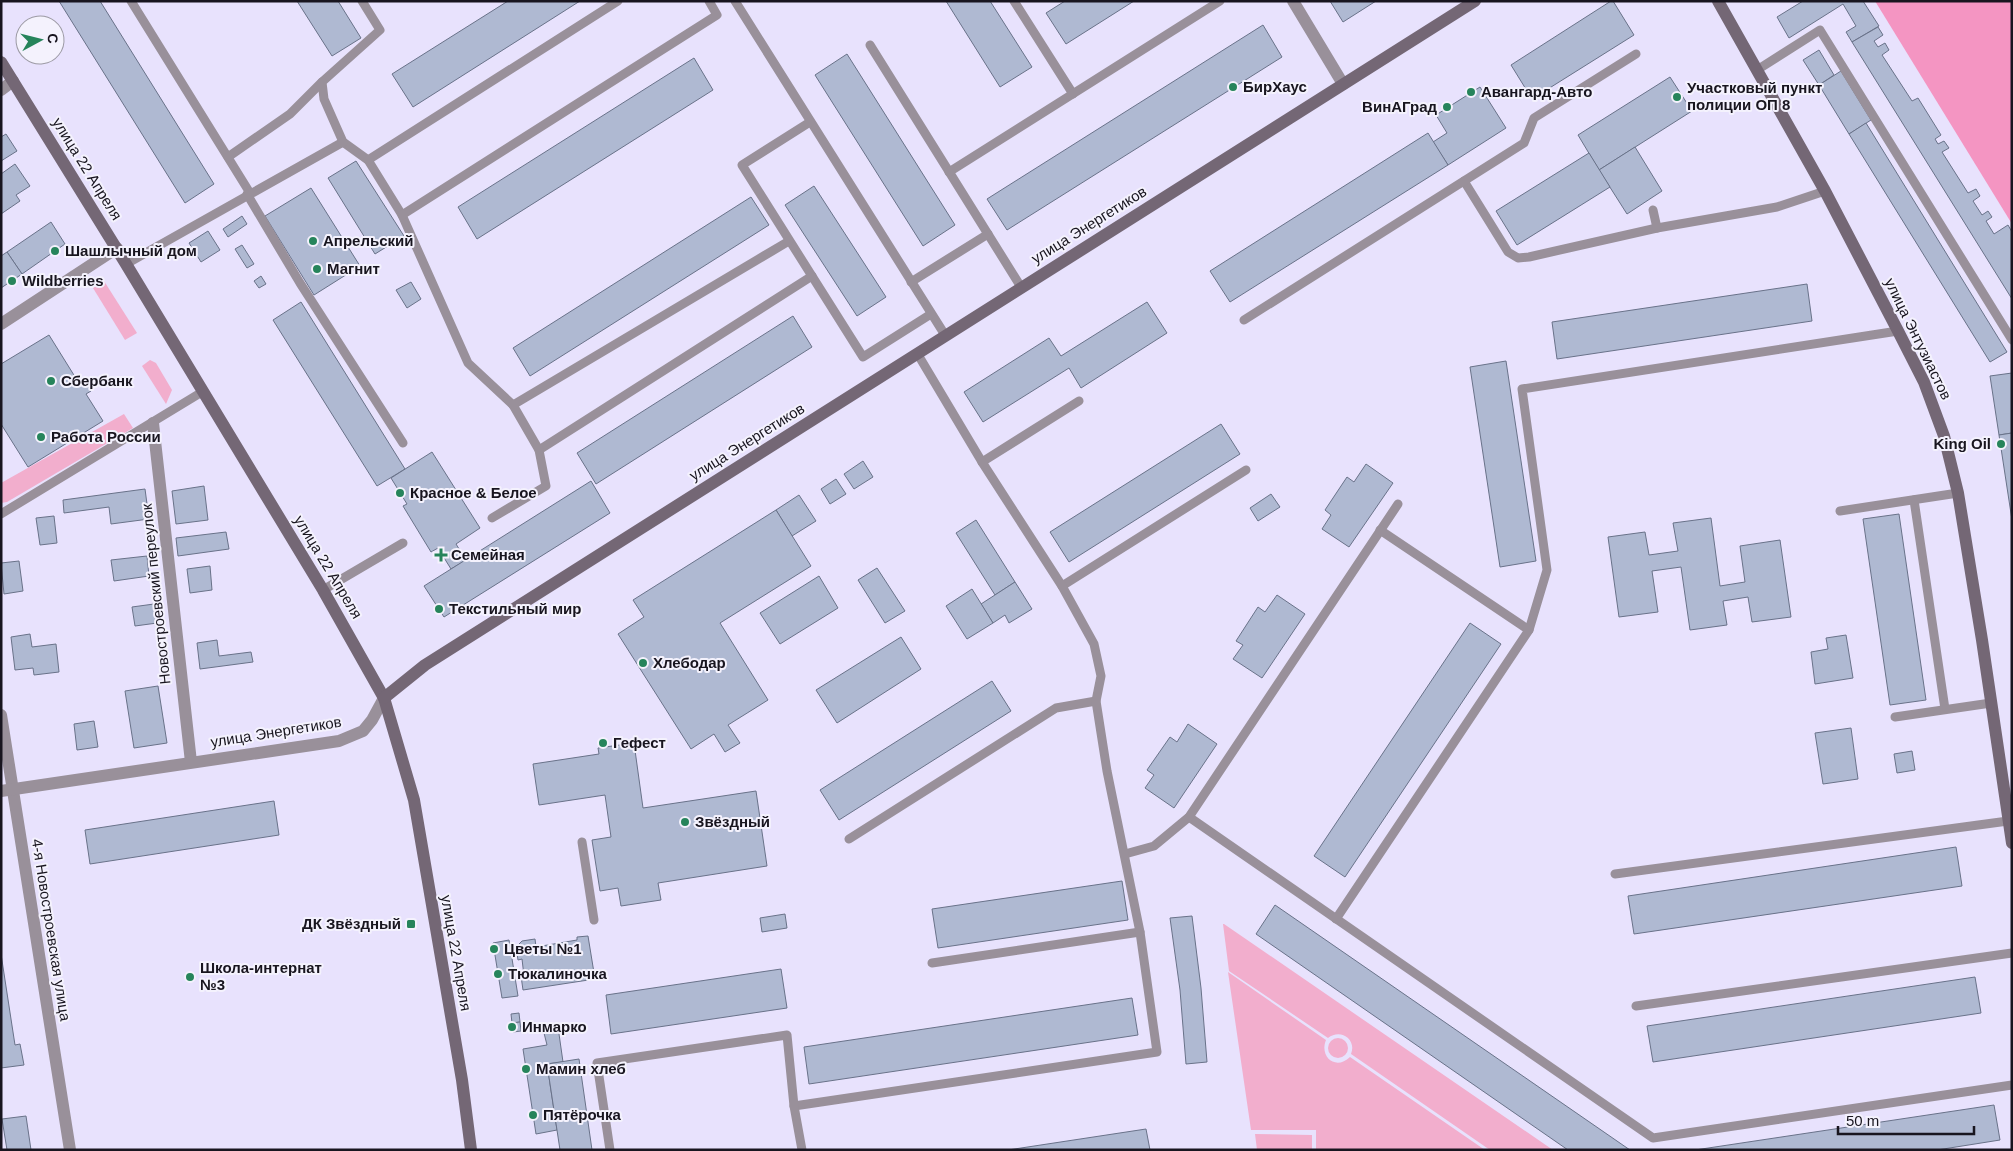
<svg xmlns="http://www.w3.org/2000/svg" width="2013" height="1151" font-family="Helvetica,sans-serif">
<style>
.green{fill:#f2aecd}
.forest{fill:#f495c2}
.building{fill:#afb9d2;stroke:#697289}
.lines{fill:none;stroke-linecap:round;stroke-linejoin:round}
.lane{stroke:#99909a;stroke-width:9}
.street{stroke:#99909a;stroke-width:12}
.secondary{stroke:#746775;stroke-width:12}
.poi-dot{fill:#26845b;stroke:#f4f2fd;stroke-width:2}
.labels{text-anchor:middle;stroke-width:4;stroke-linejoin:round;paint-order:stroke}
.poi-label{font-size:15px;font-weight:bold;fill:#18151f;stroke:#f4f2fd;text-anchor:start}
.street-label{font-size:15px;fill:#18151f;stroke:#f4f2fd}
</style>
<rect width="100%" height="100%" fill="#e8e2fd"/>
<g class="green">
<polygon points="104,281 137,333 125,340 93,288"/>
<polygon points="150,360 156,363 172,390 166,404 142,366"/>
<polygon points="124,414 133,428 7,502 1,503 1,483"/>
<path d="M1223,924h1l329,226h-63l-139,-96c6,-15 -11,-26 -23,-16l-99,-67z"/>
<path d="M1228,972l98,68c-7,17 10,31 24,17l135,93h-169v-20h-65z"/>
<circle cx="1338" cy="1048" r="10"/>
<polygon points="1255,1134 1312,1135 1312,1150 1257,1150"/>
</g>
<polygon class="forest" points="1875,1 2012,1 2012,224"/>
<g class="building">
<polygon points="59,1 100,1 214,184 185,203"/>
<polygon points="297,1 338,1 361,38 332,56"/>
<polygon points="508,1 580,1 413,107 392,74"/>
<polygon points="946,1 990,1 1032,67 1000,87"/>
<polygon points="1065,1 1134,1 1066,44 1046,13"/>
<polygon points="1330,1 1376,1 1343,22"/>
<polygon points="1611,1 1613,1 1634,35 1532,99 1511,65"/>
<polygon points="1803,1 1863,1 1879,26 1852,42 1846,32 1856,26 1843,4 1789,38 1777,17"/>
<polygon points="1263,25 1282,57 1007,230 987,199"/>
<polygon points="1878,27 1883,35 1874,41 1878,47 1885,43 1889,50 1882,55 1912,101 1918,98 1941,135 1935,139 1938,144 1944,141 1949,148 1942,152 1968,193 1976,189 1980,196 1973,201 1982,215 1988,211 1992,217 1986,221 1994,234 2008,225 2012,232 2012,299 1852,42"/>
<polygon points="1819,50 1834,75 1819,85 1803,60"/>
<polygon points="847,54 955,225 923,246 815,75"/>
<polygon points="694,58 713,90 477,239 458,207"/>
<polygon points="1841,71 1871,120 1849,134 1819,85"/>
<polygon points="1670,77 1692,111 1599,170 1578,135"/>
<polygon points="1480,87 1506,128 1448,165 1433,142 1447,133 1436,115"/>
<polygon points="1866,123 2007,352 1990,362 1849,134"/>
<polygon points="1428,133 1448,165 1230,302 1210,271"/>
<polygon points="6,134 17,151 1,161 1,137"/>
<polygon points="1635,147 1662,191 1627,214 1599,170"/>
<polygon points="1589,153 1610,187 1517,245 1496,211"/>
<polygon points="356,161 404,236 375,254 328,178"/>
<polygon points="15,164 30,186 16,195 20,201 1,214 1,174"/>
<polygon points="814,186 886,297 857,316 785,205"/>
<polygon points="311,188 360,266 314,295 265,216"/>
<polygon points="751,197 769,225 530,376 513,348"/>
<polygon points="242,216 247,224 228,237 223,229"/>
<polygon points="51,222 65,244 22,274 7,252"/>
<polygon points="208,231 220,250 201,262 189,243"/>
<polygon points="242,245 254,264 247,268 235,249"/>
<polygon points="7,252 22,274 1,288 1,256"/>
<polygon points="261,276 266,284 259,288 254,281"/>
<polygon points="411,282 421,299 407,308 396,290"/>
<polygon points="1807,284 1812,321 1557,359 1552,322"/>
<polygon points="301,302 405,469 377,486 273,320"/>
<polygon points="1147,302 1167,333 1081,388 1069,368 983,422 964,392 1049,338 1061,356"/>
<polygon points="793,316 812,347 596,484 577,453"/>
<polygon points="49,335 77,380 82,377 91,391 86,394 103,421 28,467 1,424 1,364"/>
<polygon points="1506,361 1536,561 1500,567 1470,367"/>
<polygon points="2012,373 2012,433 1999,435 1990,376"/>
<polygon points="1221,424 1240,454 1069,562 1050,532"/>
<polygon points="2012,433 2012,520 1999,435"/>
<polygon points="432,452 480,528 456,544 466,560 451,569 438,548 431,552 403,506 407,504 391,478"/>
<polygon points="863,461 873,477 854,489 844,474"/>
<polygon points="1366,464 1393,483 1349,547 1322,529 1331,515 1325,510 1347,477 1354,482"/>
<polygon points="836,479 846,494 830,504 821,489"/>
<polygon points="591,481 610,513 444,617 424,586"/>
<polygon points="204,486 208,520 176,524 172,491"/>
<polygon points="145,489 149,519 111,524 109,507 64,513 63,500"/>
<polygon points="1271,494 1280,507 1258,521 1250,508"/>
<polygon points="799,495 816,521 792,536 776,510"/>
<polygon points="776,510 811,566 720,623 768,700 728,725 740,743 725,752 714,734 691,749 618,634 644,617 633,600"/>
<polygon points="1899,514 1926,700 1890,705 1863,519"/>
<polygon points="54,516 57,543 40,545 36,518"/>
<polygon points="1711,518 1720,586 1745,582 1740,546 1780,540 1791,617 1752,622 1748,597 1723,601 1727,625 1690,630 1681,567 1652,571 1658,612 1619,617 1608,537 1645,532 1649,555 1678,551 1673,523"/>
<polygon points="976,520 1015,582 995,595 956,533"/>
<polygon points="226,532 229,549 178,556 176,538"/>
<polygon points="147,556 149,576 114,581 111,560"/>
<polygon points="19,561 23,591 4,594 1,563"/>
<polygon points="210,566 212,590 190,593 187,569"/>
<polygon points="877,568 905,611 885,623 858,580"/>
<polygon points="819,576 838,608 780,644 760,613"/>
<polygon points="1015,582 1032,609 1009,623 1005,615 993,623 981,604"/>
<polygon points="972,589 993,623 967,639 946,606"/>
<polygon points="1277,595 1305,614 1262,678 1233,659 1243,645 1236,641 1258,607 1265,612"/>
<polygon points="154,604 157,623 135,626 132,607"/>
<polygon points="1470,623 1501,644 1345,877 1314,856"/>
<polygon points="30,634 32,647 56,644 59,672 34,675 33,668 15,670 11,637"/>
<polygon points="1846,635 1853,678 1815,684 1811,652 1828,649 1826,638"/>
<polygon points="901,637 921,669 837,723 816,690"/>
<polygon points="217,640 219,656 251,652 253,662 200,669 197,643"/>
<polygon points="992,681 1011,711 839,820 820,790"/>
<polygon points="158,686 167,743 134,748 125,691"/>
<polygon points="94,721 98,747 77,750 74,724"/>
<polygon points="1188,724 1217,744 1174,808 1145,788 1154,775 1147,770 1170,737 1177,742"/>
<polygon points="1851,728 1858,779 1823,784 1815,733"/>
<polygon points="634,743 643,808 756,791 767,866 658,883 661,900 621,906 618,888 600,891 592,840 611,837 605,795 539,805 533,764 599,754 598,748"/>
<polygon points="1912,751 1915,770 1897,773 1894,754"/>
<polygon points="274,801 279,835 90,864 85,830"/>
<polygon points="1956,847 1962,886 1634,934 1628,896"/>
<polygon points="1122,881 1128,920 938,948 932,909"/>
<polygon points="1275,905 1630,1150 1568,1150 1256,934"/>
<polygon points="785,914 787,928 762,932 760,918"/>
<polygon points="1192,916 1201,988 1207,1062 1186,1064 1180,990 1170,918"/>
<polygon points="588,936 595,979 523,990 521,976 524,976 522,959 518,960 516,947 522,941 535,939 536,947 577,940 577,937"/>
<polygon points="509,940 518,996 502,998 493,943"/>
<polygon points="1,954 15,1045 20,1044 24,1065 1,1068"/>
<polygon points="781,969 787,1008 611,1034 606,995"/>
<polygon points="1975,977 1981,1013 1653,1062 1647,1026"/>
<polygon points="1132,998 1138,1035 809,1084 804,1047"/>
<polygon points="519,1013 520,1022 512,1023 511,1014"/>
<polygon points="520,1022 521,1031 513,1032 512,1023"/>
<polygon points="558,1027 563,1062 547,1064 557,1130 536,1134 523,1049 547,1045 543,1029"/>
<polygon points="579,1059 592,1150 560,1150 547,1064"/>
<polygon points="1994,1105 2000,1140 1937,1150 1695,1150"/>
<polygon points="26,1116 31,1150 7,1150 2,1119"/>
<polygon points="1146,1129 1150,1150 1008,1150"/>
</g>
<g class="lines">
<g class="lane">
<polyline points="131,1 250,193"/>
<polyline points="362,1 380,30 322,82 324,99 343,142 368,160 402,215 468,363 513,405"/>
<polyline points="735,1 945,335"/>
<polyline points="1014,1 1073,94"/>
<polyline points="870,45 1021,287"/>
<polyline points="1757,70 1820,30 2012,340"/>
<polyline points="810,122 742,165 863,357 931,314"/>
<polyline points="228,157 290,114 322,82"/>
<polyline points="368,160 618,1"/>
<polyline points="949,172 1220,1"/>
<polyline points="1464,181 1508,252 1518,258 1529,257 1657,228 1777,207 1825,191"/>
<polyline points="247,194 300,283 403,443"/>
<polyline points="1653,210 1657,228"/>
<polyline points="402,215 717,15 709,1"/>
<polyline points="126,264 343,142"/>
<polyline points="911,282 988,234"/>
<polyline points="1244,320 1524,143 1534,118 1636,54"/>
<polyline points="539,450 812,276"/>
<polyline points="982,462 1079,401"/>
<polyline points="1914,500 1945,709"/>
<polyline points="1840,511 1958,493"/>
<polyline points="1,514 202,392"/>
<polyline points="492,518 546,486 539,450 513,405 789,241"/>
<polyline points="1062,586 1246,470"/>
<polyline points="323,590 403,543"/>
<polyline points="1529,630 1547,570 1522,389 1898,331"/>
<polyline points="1895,717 1991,703"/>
<polyline points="1189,817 1653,1138 2012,1085"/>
<polyline points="849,839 1056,708 1096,701"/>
<polyline points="582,842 594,920"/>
<polyline points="1125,854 1154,846 1189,817 1398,504"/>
<polyline points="1615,874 2008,821"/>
<polyline points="1336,919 1529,630 1380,530"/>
<polyline points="932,963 1140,932"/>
<polyline points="1636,1006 2012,953"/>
<polyline points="794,1106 1157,1052 1140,932 1107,771 1096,701 1101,676 1094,644 1062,586 982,462 917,353"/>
<polyline points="610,1150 597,1063 787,1035 794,1106 802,1150"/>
</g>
<g class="street">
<polyline points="1293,1 1343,84"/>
<polyline points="1,90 13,81"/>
<polyline points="1,324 117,248"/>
<polyline points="153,423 191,762"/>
<polyline points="1,715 70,1150"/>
<polyline points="1,791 339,741 363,731 372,720 384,698"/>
</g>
<g class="secondary">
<polyline points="1718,1 1825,191 1898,331 1924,382 1944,436 1958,493 1982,640 2012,843"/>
<polyline points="1,62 126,264 323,590 384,698 414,800 462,1080 471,1150"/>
<polyline points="384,698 425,665 1475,1"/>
</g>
</g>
<g class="poi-dot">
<circle cx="1233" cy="87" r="5"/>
<circle cx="1471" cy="92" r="5"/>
<circle cx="1677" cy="97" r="5"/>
<circle cx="1447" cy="107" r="5"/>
<circle cx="313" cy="241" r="5"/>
<circle cx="55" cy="251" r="5"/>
<circle cx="317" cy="269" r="5"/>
<circle cx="12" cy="281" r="5"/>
<circle cx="51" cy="381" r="5"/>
<circle cx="41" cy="437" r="5"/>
<circle cx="2001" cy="444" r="5"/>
<circle cx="400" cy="493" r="5"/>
<path d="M438.5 547.5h5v5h5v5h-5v5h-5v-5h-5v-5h5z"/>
<circle cx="439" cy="609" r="5"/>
<circle cx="643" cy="663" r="5"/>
<circle cx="603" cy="743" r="5"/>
<circle cx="685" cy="822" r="5"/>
<rect x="406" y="919" width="10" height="10" rx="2.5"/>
<circle cx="494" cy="949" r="5"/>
<circle cx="498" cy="974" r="5"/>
<circle cx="190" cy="977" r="5"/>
<circle cx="512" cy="1027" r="5"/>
<circle cx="526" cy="1069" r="5"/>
<circle cx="533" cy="1115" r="5"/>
</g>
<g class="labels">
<g class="poi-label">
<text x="1243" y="92">БирХаус</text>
<text x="1687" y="93">Участковый пункт<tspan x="1687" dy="17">полиции ОП 8</tspan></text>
<text x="1481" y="97">Авангард-Авто</text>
<text x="1437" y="112" text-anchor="end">ВинАГрад</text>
<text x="323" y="246">Апрельский</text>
<text x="65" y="256">Шашлычный дом</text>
<text x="327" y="274">Магнит</text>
<text x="22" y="286">Wildberries</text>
<text x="61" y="386">Сбербанк</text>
<text x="51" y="442">Работа России</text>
<text x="1991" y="449" text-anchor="end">King Oil</text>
<text x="410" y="498">Красное &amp; Белое</text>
<text x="451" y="560">Семейная</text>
<text x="449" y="614">Текстильный мир</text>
<text x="653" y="668">Хлебодар</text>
<text x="613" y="748">Гефест</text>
<text x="695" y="827">Звёздный</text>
<text x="401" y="929" text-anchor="end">ДК Звёздный</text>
<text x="504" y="954">Цветы №1</text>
<text x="200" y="973">Школа-интернат<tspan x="200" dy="17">№3</tspan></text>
<text x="508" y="979">Тюкалиночка</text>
<text x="522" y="1032">Инмарко</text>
<text x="536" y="1074">Мамин хлеб</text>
<text x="543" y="1120">Пятёрочка</text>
</g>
<g class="street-label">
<text transform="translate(87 169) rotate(58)" y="5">улица 22 Апреля</text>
<text transform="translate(1089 225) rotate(-32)" y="5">улица Энергетиков</text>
<text transform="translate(1918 339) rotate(64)" y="5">улица Энтузиастов</text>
<text transform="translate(747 442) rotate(-32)" y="5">улица Энергетиков</text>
<text transform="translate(328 567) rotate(59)" y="5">улица 22 Апреля</text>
<text transform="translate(156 594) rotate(-96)" y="5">Новостроевский переулок</text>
<text transform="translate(276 732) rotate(-9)" y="5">улица Энергетиков</text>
<text transform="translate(51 930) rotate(81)" y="5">4-я Новостроевская улица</text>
<text transform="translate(456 953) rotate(80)" y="5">улица 22 Апреля</text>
</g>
</g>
<rect width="2013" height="1151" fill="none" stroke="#18151f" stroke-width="5"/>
<g transform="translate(40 40) rotate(83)"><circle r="24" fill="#f4f2fd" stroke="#9c9aa4"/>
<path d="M0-4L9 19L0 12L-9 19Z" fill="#26845b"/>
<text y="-8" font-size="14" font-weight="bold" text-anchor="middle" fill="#18151f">С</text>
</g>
<path d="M1838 1126v8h136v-8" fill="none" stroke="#18151f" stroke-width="2.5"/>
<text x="1846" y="1126" font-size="15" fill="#18151f" stroke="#f4f2fd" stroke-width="4" paint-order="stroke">50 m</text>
</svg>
